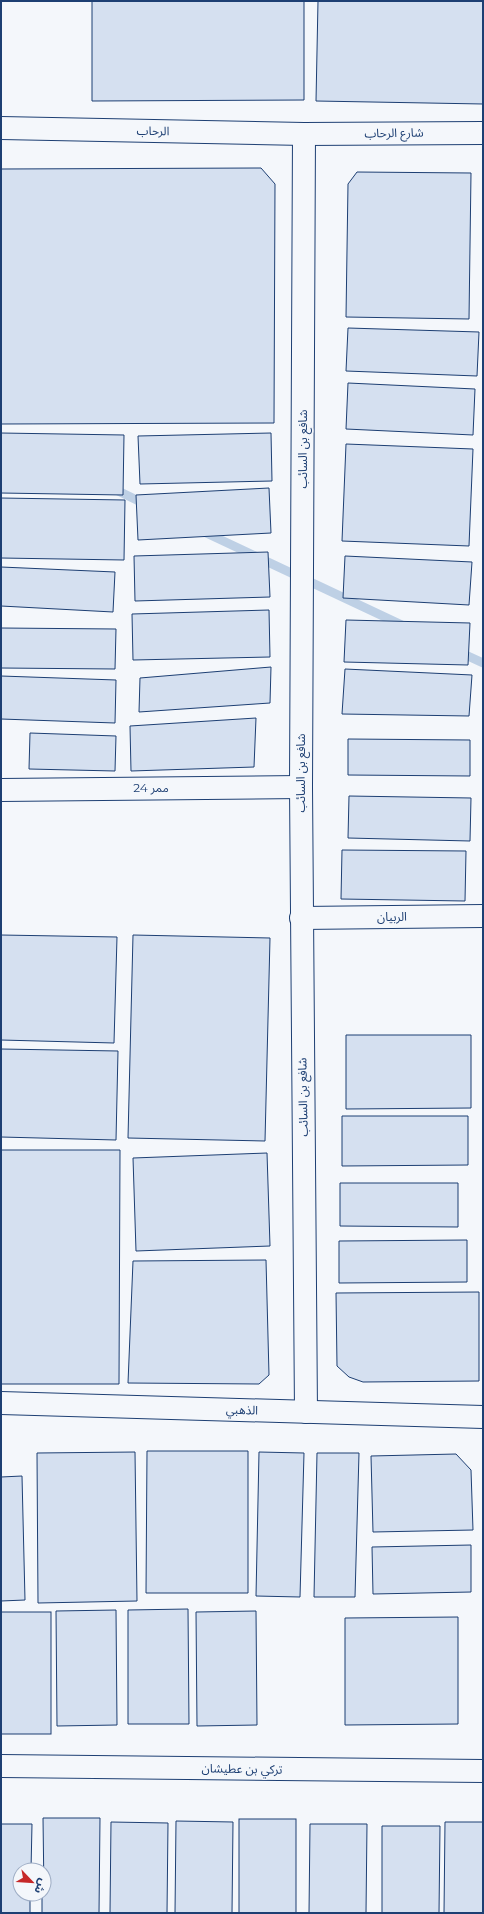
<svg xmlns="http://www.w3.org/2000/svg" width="484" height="1914" font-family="Montserrat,'Noto Sans Arabic',sans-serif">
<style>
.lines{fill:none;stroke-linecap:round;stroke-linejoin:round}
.stream{stroke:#bed0e5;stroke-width:9}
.building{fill:#d5e0f0;stroke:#1d3f73}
.minor-casing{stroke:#1d3f73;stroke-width:24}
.minor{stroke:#f4f7fb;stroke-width:22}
.labels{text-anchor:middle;stroke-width:3;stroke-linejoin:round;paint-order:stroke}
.street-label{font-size:12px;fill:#1d3f73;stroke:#f4f7fb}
</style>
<rect width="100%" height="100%" fill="#f4f7fb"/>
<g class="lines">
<g class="stream">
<polyline points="112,488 147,505"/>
<polyline points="202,531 404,626"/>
<polyline points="457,651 483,663"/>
</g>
</g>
<g class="building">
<polygon points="92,1 304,1 304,100 92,101"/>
<polygon points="318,1 483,1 483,104 316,101"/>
<polygon points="261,168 275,184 274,423 1,424 1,169"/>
<polygon points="357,172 471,173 469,319 346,317 348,184"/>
<polygon points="348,328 479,332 477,376 346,371"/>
<polygon points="348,383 475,389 473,435 346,429"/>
<polygon points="1,433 124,435 123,495 1,493"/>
<polygon points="271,433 272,481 140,484 138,436"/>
<polygon points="346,444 473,449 469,546 342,541"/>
<polygon points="269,488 271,533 138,540 136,495"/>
<polygon points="1,498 125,500 124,560 1,558"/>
<polygon points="268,552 270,597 135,601 134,556"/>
<polygon points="345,556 472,562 469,605 343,598"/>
<polygon points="1,567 115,572 113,612 1,606"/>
<polygon points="269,610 270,657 133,660 132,614"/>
<polygon points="346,620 470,623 468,665 344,662"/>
<polygon points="1,628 116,629 115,669 1,668"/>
<polygon points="271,667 270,703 139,712 140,678"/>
<polygon points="345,669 472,675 469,716 342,714"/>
<polygon points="1,676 116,680 115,723 1,719"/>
<polygon points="256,718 254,767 131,771 130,726"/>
<polygon points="30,733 116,736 115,771 29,769"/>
<polygon points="348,739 470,740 470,776 348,775"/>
<polygon points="349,796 471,798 470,841 348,838"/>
<polygon points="342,850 466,851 465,901 341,899"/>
<polygon points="1,935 117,937 114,1043 1,1040"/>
<polygon points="133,935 270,938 265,1141 128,1138"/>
<polygon points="346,1035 471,1035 471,1108 346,1109"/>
<polygon points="1,1049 118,1051 116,1140 1,1137"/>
<polygon points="342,1116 468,1116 468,1165 342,1166"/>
<polygon points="1,1150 120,1150 119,1384 1,1384"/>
<polygon points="267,1153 270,1246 136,1251 133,1158"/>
<polygon points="340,1183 458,1183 458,1227 340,1226"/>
<polygon points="467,1240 467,1282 339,1283 339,1241"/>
<polygon points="266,1260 269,1375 259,1384 128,1383 133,1261"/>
<polygon points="479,1292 479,1381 363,1382 349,1377 337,1366 336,1293"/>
<polygon points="147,1451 248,1451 248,1593 146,1593"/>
<polygon points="135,1452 137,1601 38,1603 37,1453"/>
<polygon points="259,1452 304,1453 300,1597 256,1596"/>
<polygon points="317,1453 359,1453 355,1597 314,1597"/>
<polygon points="456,1454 471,1470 473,1530 373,1532 371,1456"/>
<polygon points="22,1476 25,1600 1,1601 1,1477"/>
<polygon points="471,1545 471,1592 373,1594 372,1547"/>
<polygon points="188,1609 189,1724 128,1724 128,1610"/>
<polygon points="116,1610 117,1725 57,1726 56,1611"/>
<polygon points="256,1611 257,1725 197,1726 196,1612"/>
<rect x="1" y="1612" width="50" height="122"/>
<polygon points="458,1617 458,1724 345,1725 345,1618"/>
<polygon points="43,1818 100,1818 99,1913 42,1913 42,1894 44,1894"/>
<rect x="239" y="1819" width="57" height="94"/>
<polygon points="176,1821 233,1822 232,1913 175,1913"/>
<polygon points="111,1822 168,1823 167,1913 110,1913"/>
<polygon points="445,1822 483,1822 483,1913 444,1913"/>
<polygon points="1,1824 32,1824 31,1870 20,1870 20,1894 30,1894 30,1913 1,1913"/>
<polygon points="310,1824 367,1824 366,1913 309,1913"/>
<polygon points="382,1826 440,1826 439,1913 382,1913"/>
</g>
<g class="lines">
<defs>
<g id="minor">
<polyline points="1,128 304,134 483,133"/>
<polyline points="304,134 301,787 306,1412"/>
<polyline points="1,790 301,787"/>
<polyline points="301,918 483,916"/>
<polyline points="1,1403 483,1417"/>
<polyline points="1,1766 483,1771"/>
</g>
</defs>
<use href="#minor" class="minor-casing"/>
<use href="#minor" class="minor"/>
</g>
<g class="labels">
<g class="street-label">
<text transform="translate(153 131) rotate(1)" y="4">الرحاب</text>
<text transform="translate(394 133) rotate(-1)" y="4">شارع الرحاب</text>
<text transform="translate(303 449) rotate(-90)" y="4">شافع بن السائب</text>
<text transform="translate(301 773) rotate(-90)" y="4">شافع بن السائب</text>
<text x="151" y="792">ممر 24</text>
<text x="392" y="921">الربيان</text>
<text transform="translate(303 1097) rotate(-91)" y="4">شافع بن السائب</text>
<text transform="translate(242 1410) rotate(2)" y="4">الذهبي</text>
<text transform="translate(242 1769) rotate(1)" y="4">تركي بن عطيشان</text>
</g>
</g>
<rect width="484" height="1914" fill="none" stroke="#1d3f73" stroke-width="4"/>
<g transform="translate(32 1882) rotate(115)"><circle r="19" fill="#f4f7fb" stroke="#9eadc5"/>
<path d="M0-3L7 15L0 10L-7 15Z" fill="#c62828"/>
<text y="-6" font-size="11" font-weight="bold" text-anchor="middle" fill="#1d3f73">ش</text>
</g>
</svg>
